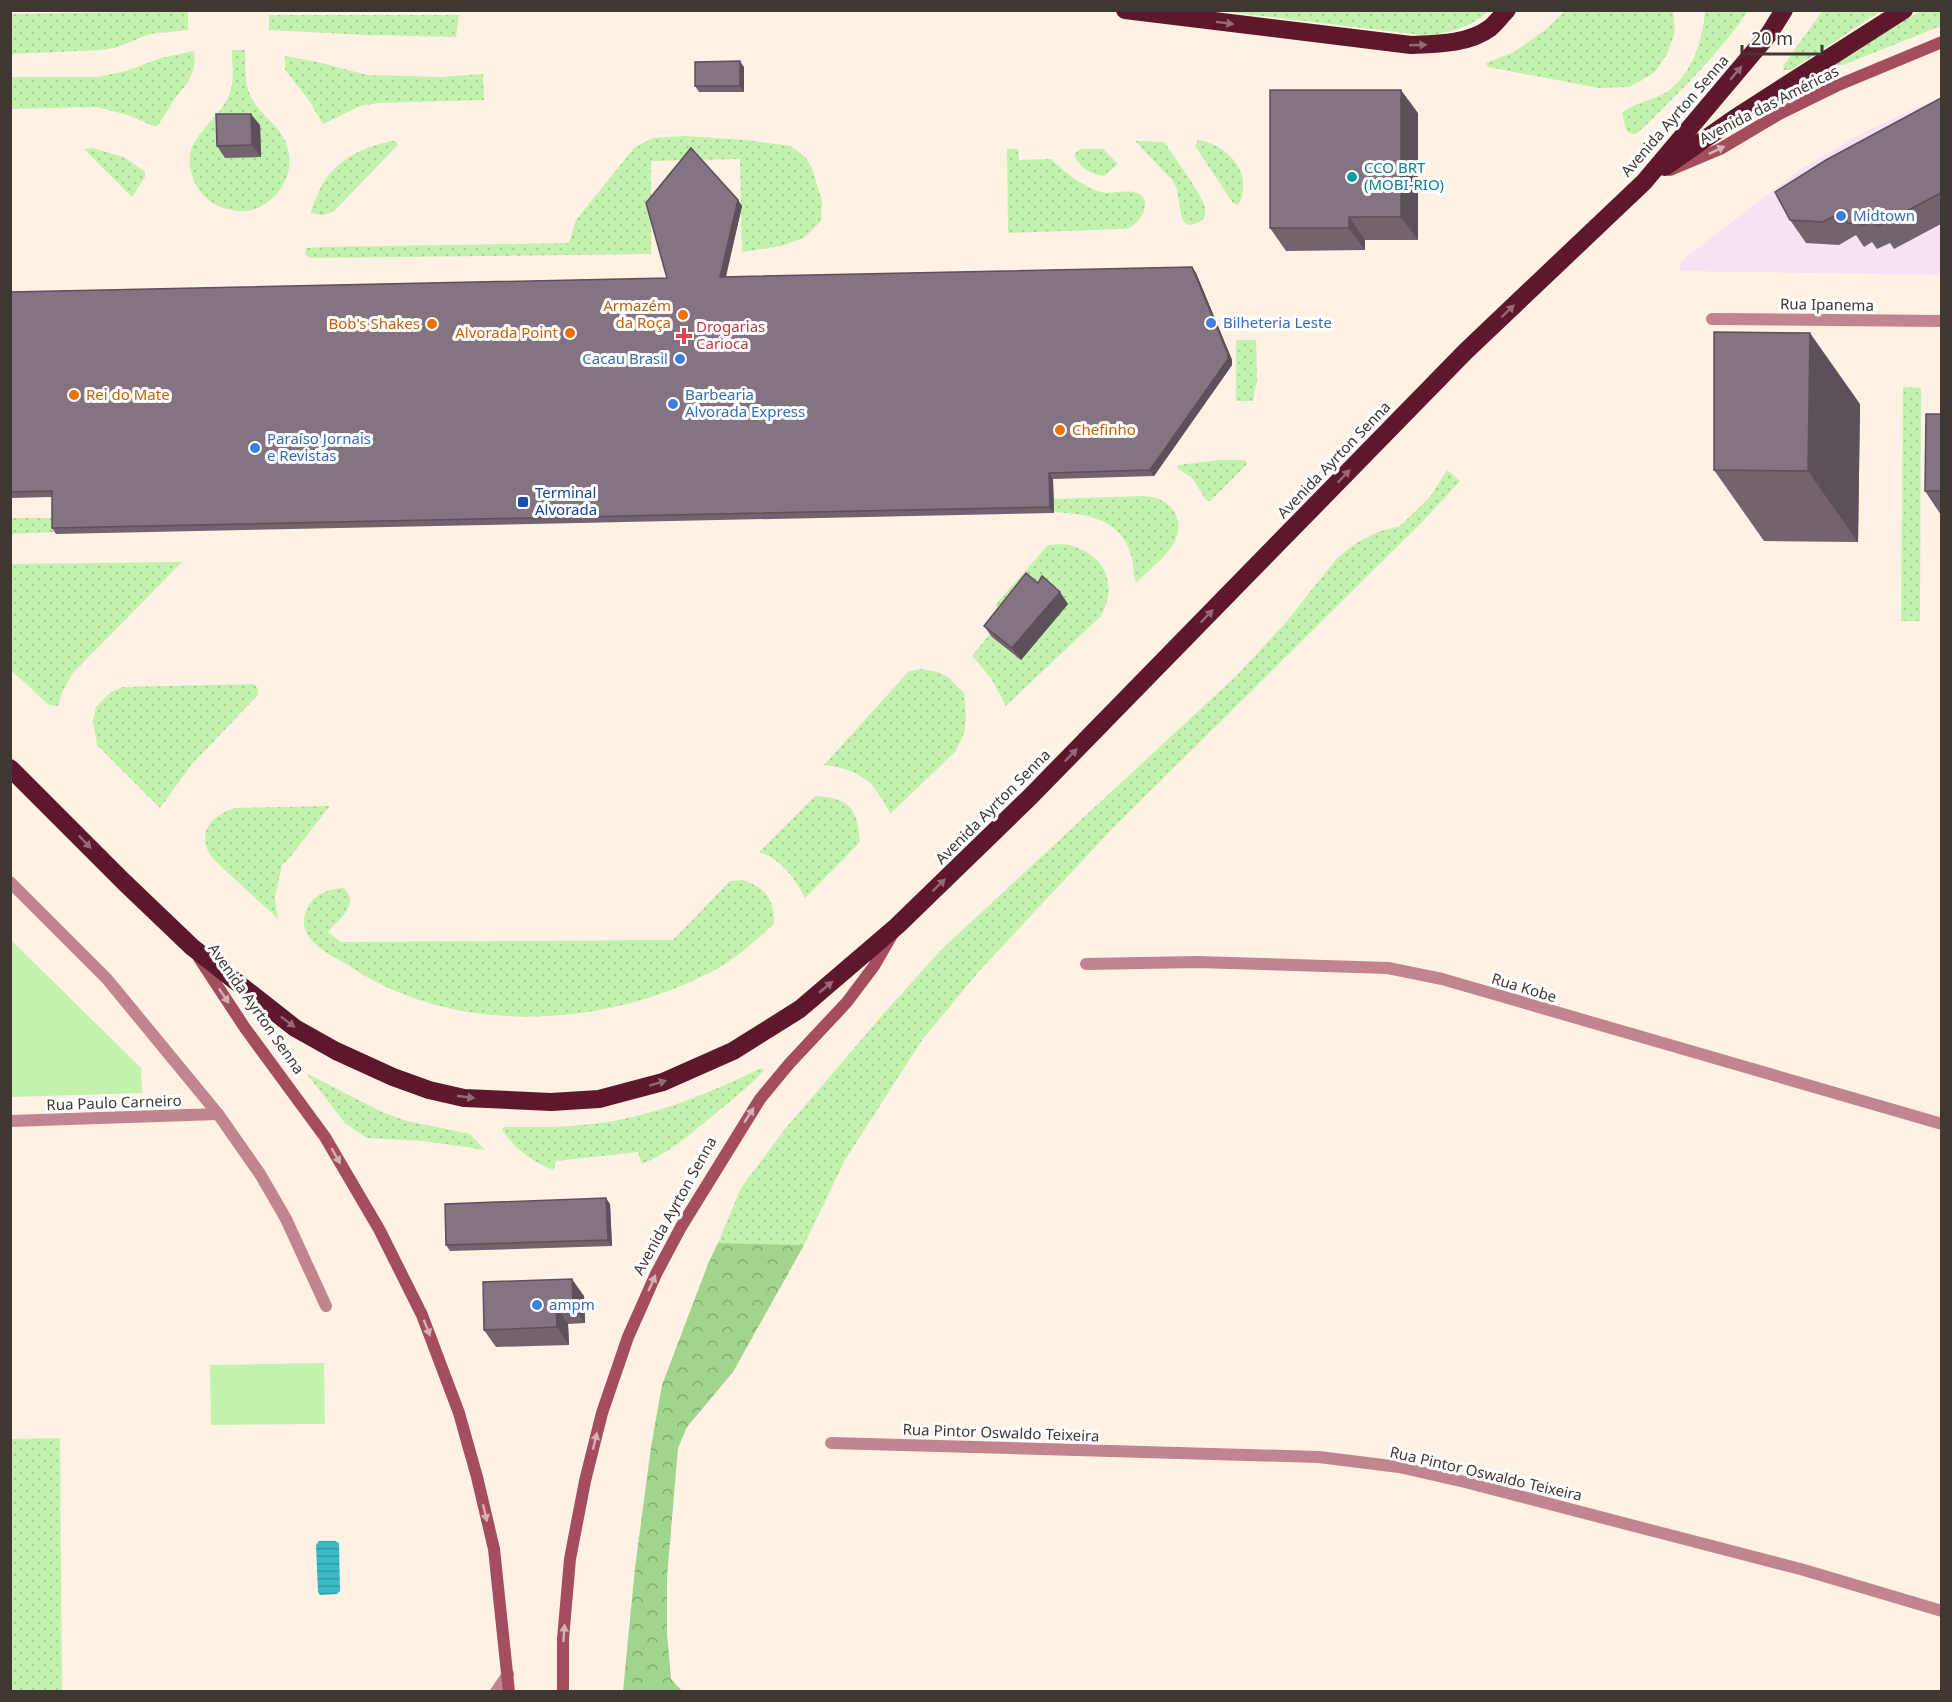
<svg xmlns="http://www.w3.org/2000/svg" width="1952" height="1702" font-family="'Noto Sans',sans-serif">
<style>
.commercial{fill:#f6e2f2}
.grass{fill:url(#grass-dots)}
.forest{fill:url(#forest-crowns)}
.park{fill:#c2f2ae}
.water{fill:url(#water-rules)}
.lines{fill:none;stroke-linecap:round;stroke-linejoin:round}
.street{stroke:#c2848e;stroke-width:12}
.secondary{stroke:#a44d5f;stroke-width:12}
.highway{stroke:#5e182b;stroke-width:18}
.wall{fill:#72636e}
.shaded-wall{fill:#5c505a}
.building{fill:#847380;stroke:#5c505a;stroke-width:1.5}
.oneway{fill:#966975}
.oneway2{fill:#d6afb7}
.culture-dot{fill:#0f9aa8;stroke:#fff;stroke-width:2}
.shop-dot{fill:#3f7fe0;stroke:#fff;stroke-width:2}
.food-dot{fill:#e8710a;stroke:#fff;stroke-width:2}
.health-dot{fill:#e0444e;stroke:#fff;stroke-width:2}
.transit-dot{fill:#1a4fb4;stroke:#fff;stroke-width:2}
.labels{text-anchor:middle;stroke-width:6;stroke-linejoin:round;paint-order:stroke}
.street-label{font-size:15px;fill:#3f3832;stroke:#fff}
.culture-label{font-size:15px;fill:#0d838f;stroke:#fff;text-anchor:start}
.shop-label{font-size:15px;fill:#366cbe;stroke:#fff;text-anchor:start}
.food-label{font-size:15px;fill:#c56008;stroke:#fff;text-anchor:end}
.health-label{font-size:15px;fill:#be3a42;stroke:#fff;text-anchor:start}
.transit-label{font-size:15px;fill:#164399;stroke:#fff;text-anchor:start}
</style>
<defs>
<pattern id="grass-dots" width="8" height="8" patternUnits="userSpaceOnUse" patternTransform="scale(1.5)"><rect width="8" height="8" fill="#c2f2ae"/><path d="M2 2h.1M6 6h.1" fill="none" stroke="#a8d096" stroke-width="1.8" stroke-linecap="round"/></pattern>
<pattern id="forest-crowns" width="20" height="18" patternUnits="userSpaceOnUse" patternTransform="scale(1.5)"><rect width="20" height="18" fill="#a1d48c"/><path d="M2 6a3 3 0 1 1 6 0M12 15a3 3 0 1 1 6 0" fill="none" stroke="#85ad73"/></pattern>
<pattern id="water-rules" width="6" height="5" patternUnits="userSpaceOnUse" patternTransform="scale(1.5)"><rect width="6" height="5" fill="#39bcc6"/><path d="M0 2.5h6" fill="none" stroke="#319aa1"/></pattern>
</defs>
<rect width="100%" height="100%" fill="#fff1e4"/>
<polygon class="commercial" points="1941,97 1941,275 1679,271 1681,261 1798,171 1866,131"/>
<g class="grass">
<polygon points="1823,10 1881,11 1791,70 1784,70 1783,66"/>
<polygon points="188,11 188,30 150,34 115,48 100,50 11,54 11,14"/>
<path d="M1219,11h270c-20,17 -40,23 -67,24z"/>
<polygon points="1565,11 1673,11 1675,32 1667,54 1654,73 1629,87 1599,88 1488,67 1486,63 1514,52 1545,30"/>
<path d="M1705,11h43c-29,43 -67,79 -104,116l-8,7 -7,-1 -3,-3 -4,-17c12,-10 30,-13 43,-20 26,-15 38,-54 40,-82z"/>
<polygon points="1921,11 1941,11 1941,26 1843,65 1837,65 1836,62 1839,57"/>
<polygon points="269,15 459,15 456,37 366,35 269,30"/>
<path d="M232,50h13c1,15 -1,32 5,45 7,16 22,25 31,39 18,26 6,59 -21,73 -13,7 -31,4 -44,-2 -11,-6 -19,-16 -23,-27 -15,-40 23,-52 36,-83 6,-13 3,-31 3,-45z"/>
<path d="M194,51c3,26 -9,33 -22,52 -5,8 -9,16 -16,24l-28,-12 -31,-8 -86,2v-32h86l29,-6 35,-13z"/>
<polygon points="285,56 318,62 367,75 442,77 483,74 484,100 378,103 360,106 323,124 308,99 285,70"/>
<polygon points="686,136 746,140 791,146 806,158 812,168 822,201 821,221 804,238 781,246 742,252 740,159 651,161 651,254 310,258 305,254 306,248 321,247 569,243 576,220 634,148 652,138"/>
<path d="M1198,140c29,4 58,35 40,65l-5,-2 -38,-57z"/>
<path d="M391,141h5l2,4 -65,67 -10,3 -12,-2c1,-7 5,-15 8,-22 14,-30 41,-43 72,-50z"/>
<path d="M1135,141l29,1c8,12 39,54 41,65 2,13 -6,17 -17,18l-6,-5 -5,-31 -4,-8z"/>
<polygon points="92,148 124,157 145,172 145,177 132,197 84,149"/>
<path d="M1007,149h11l1,11 32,-1c15,14 30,27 50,33 11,3 33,-5 41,4 9,10 -4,28 -13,32 -3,1 -6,1 -9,1l-112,4z"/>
<path d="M1081,149h22l15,15 -14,12c-14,-2 -22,-7 -29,-19v-4z"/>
<polygon points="1236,340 1256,340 1257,379 1253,401 1236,401"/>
<polygon points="1903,387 1921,388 1920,621 1901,621"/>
<polygon points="1220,460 1244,460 1247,462 1246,465 1210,501 1206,500 1192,478 1177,468 1178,465"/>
<polygon points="1447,470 1460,481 1424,520 1113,828 980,970 922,1040 845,1160 804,1245 718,1243 741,1188 785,1129 884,1013 942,949 1236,676 1287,621 1337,558 1356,543 1378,532 1400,526 1430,497"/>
<path d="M1144,496c12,1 22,4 29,14 20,29 -19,55 -37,73 -3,-9 -2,-18 -5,-28 -11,-37 -44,-41 -77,-43l-1,-13z"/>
<polygon points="10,518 56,518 56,532 11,534"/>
<path d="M1064,544c38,7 56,37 37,72l-95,90 -15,-28 -19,-22 33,-41 -10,-10 53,-60z"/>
<polygon points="182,562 72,674 61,695 58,706 49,705 11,670 11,564"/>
<path d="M921,669l17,3 10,5 16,16 2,27 -2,13 -8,18 -66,63c-15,-33 -31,-45 -66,-49l85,-94z"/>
<polygon points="254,684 258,689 258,695 192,764 160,808 97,745 93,721 96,707 111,692 123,687"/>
<path d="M815,796c35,2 43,12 45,46l-55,56c-11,-20 -22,-38 -46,-46z"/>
<path d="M330,806l-40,51 -8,8 -7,32 3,22 -65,-60c-18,-25 -3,-42 21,-51z"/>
<path d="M743,880c24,9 31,19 31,44 -19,17 -39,35 -61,47 -109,57 -256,66 -362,-4 -16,-10 -47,-23 -47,-45 1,-23 19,-33 40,-34 17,16 -5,31 -16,44l13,10 332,-2 57,-59z"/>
<path d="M761,1068l3,2c-15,18 -34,31 -53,47 -22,18 -42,36 -69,47l-4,-12 -82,9 -2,9c-19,-6 -42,-23 -52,-41l2,-2c29,0 58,1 87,-3 59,-6 117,-30 170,-56z"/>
<polygon points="306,1073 382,1112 407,1121 470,1134 485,1150 424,1141 367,1138 345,1123"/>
<polygon points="60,1438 62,1691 11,1691 11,1439"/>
</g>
<polygon class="forest" points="718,1243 804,1245 733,1372 687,1427 678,1448 667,1577 667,1633 671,1679 682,1691 623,1691 635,1568 651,1447 662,1385 708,1264"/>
<g class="park">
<polygon points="10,939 141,1068 142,1093 11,1097"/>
<polygon points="324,1363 325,1424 211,1425 210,1365"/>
</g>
<polygon class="water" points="319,1541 335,1541 339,1543 340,1591 337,1594 320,1595 318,1592 316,1545"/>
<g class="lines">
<g class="street">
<polyline points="1712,319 1942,321"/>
<polyline points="10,882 107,979 218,1114 260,1174 286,1219 326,1306"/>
<polyline points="1086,964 1197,962 1388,968 1442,979 1942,1124"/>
<polyline points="10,1121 218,1114"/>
<polyline points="831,1443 1319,1457 1399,1467 1465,1482 1804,1570 1942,1611"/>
<polyline points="496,1692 508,1674"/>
</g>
<g class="secondary">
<polyline points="1670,170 1720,149 1781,113 1836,86 1942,42"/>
<polyline points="199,958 245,1028 325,1137 379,1229 422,1315 459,1413 477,1477 494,1549 509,1692"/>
<polyline points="563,1692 563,1639 570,1559 585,1481 602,1413 628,1337 656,1274 681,1227 760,1099 789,1064 847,1002 874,966 892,935"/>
</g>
<g class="highway">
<path d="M1125,10l286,35c25,-1 58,-1 79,-17 6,-5 11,-12 17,-18"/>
<polyline points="1665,167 1735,118 1904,10"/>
<polyline points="10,768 124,882 192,947 295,1028 336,1051 393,1077 429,1090 464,1098 551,1102 599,1099 663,1082 733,1051 800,1009 897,926 1030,797 1466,351 1644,182 1769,34 1784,10"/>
</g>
</g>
<g class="wall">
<polygon points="744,67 744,92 699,92 695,86"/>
<polygon points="1941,98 1941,224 1894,249 1890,243 1877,249 1872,242 1864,247 1856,235 1839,245 1806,243 1790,220"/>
<polygon points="1418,113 1418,240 1365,240 1365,250 1286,251 1270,228"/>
<polygon points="260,125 261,157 225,158 217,146"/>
<polygon points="738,200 742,206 726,277 1192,267 1196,273 1232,360 1232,365 1154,476 1053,479 1054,513 56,534 52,528 52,497 10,498 10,292 667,278"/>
<polygon points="1860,404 1858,542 1764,541 1714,470"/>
<polygon points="1941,414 1941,515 1925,491"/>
<polygon points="1038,583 1068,604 1021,660 992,637 984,626"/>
<polygon points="610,1204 612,1246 450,1251 446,1245"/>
<polygon points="584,1296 585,1323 568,1324 569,1345 496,1347 484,1330"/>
</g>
<g class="shaded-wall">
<polygon points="740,61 744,67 744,92 740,86"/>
<polygon points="1401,90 1418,113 1418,240 1401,217"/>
<polygon points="251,114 260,125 261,157 252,145"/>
<polygon points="738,200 742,206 724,283 720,277"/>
<polygon points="1349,217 1365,240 1365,250 1349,228"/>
<polygon points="1192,267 1196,273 1232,360 1232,365 1154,476 1150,470"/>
<polygon points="1810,333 1860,404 1858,542 1808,471"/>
<polygon points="1049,473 1053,479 1054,513 1050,507"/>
<polygon points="1060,592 1068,604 1021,660 1012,648"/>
<polygon points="606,1198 610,1204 612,1246 608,1240"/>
<polygon points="572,1279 584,1296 585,1323 573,1306"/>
<polygon points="556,1306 568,1324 569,1345 557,1327"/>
</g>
<g class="building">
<polygon points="740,61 740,86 695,86 695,62"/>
<polygon points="1270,90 1401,90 1401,217 1349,217 1349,228 1270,228"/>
<polygon points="1941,98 1941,193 1878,226 1874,220 1861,226 1857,219 1848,224 1842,212 1823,222 1790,220 1775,192 1826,160"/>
<polygon points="216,114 251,114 252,145 217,146"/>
<polygon points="691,148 738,200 720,277 1192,267 1228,354 1228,359 1150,470 1049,473 1050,507 52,528 52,491 10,492 10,292 667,278 646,203"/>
<polygon points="1714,332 1810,333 1808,471 1714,470"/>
<polygon points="1926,414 1941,414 1941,491 1925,491"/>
<polygon points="1026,573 1038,583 1042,576 1060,592 1012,648 984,626"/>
<polygon points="606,1198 608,1240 446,1245 445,1204"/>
<polygon points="572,1279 573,1306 556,1306 557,1327 484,1330 483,1282"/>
</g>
<defs><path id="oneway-solid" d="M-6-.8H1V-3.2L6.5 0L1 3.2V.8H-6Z" transform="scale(1.5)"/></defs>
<g class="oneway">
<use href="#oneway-solid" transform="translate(1225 23) rotate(7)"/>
<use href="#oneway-solid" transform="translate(1418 45) rotate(-2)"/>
<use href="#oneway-solid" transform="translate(1736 73) rotate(-50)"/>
<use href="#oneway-solid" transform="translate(1508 311) rotate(-44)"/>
<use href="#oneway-solid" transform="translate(1344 476) rotate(-46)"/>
<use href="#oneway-solid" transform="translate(1207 616) rotate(-46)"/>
<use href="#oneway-solid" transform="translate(1071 755) rotate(-46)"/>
<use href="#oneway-solid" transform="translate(85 842) rotate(46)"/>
<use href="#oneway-solid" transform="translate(939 885) rotate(-44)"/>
<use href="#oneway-solid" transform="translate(826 987) rotate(-40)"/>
<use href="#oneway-solid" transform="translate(288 1022) rotate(37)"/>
<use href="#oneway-solid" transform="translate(658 1083) rotate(-17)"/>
<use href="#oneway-solid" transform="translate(466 1097) rotate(8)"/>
</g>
<g class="oneway2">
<use href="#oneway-solid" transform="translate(1717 150) rotate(-26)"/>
<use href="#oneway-solid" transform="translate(224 996) rotate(56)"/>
<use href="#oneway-solid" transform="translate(749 1115) rotate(-57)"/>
<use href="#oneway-solid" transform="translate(336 1156) rotate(60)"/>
<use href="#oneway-solid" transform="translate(652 1283) rotate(-66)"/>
<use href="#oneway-solid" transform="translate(427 1328) rotate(69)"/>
<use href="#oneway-solid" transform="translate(595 1441) rotate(-76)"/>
<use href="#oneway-solid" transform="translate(485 1513) rotate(77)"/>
<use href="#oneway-solid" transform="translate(564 1633) rotate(-86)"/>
</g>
<circle class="culture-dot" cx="1352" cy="177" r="6"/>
<g class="shop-dot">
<circle cx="1841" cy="216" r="6"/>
<circle cx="1211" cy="323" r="6"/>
<circle cx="680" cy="359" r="6"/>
<circle cx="673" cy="404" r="6"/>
<circle cx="255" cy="448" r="6"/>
<circle cx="537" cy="1305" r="6"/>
</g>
<g class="food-dot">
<circle cx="683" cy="315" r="6"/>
<circle cx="432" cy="324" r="6"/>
<circle cx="570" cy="333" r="6"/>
<circle cx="74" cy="395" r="6"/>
<circle cx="1060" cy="430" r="6"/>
</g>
<path class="health-dot" d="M681 327h6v6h6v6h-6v6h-6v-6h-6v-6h6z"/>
<rect class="transit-dot" x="517" y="496" width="12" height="12" rx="3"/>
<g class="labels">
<g class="street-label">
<text transform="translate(1769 105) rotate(-27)" y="5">Avenida das Américas</text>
<text transform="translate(1675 116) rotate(-49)" y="5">Avenida Ayrton Senna</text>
<text transform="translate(1827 305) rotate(1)" y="5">Rua Ipanema</text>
<text transform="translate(1334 460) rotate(-46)" y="5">Avenida Ayrton Senna</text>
<text transform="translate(993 807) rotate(-45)" y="5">Avenida Ayrton Senna</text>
<text transform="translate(1524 988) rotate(17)" y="5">Rua Kobe</text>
<text transform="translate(256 1009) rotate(55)" y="5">Avenida Ayrton Senna</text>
<text transform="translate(114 1103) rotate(-2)" y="5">Rua Paulo Carneiro</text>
<text transform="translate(675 1206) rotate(-61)" y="5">Avenida Ayrton Senna</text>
<text transform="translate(1001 1433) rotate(2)" y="5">Rua Pintor Oswaldo Teixeira</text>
<text transform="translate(1486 1474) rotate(13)" y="5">Rua Pintor Oswaldo Teixeira</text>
</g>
<g class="culture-label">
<text x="1364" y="173">CCO BRT<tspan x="1364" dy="17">(MOBI-RIO)</tspan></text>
</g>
<g class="shop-label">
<text x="1853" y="221">Midtown</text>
<text x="1223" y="328">Bilheteria Leste</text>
<text x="668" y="364" text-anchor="end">Cacau Brasil</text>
<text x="685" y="400">Barbearia<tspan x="685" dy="17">Alvorada Express</tspan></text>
<text x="267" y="444">Paraíso Jornais<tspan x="267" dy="17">e Revistas</tspan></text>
<text x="549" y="1310">ampm</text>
</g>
<g class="food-label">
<text x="671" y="311">Armazém<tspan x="671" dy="17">da Roça</tspan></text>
<text x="420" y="329">Bob's Shakes</text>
<text x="558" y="338">Alvorada Point</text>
<text x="86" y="400" text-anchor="start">Rei do Mate</text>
<text x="1072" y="435" text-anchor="start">Chefinho</text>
</g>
<g class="health-label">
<text x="696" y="332">Drogarias<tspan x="696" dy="17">Carioca</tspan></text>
</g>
<g class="transit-label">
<text x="535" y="498">Terminal<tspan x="535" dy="17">Alvorada</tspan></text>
</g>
</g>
<rect width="1952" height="1702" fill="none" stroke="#3f3832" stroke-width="24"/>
<path d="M1742 45v9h80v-9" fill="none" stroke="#3f3832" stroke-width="3"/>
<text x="1751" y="45" font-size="18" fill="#3f3832" stroke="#ffffff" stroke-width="4.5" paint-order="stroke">20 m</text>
</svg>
